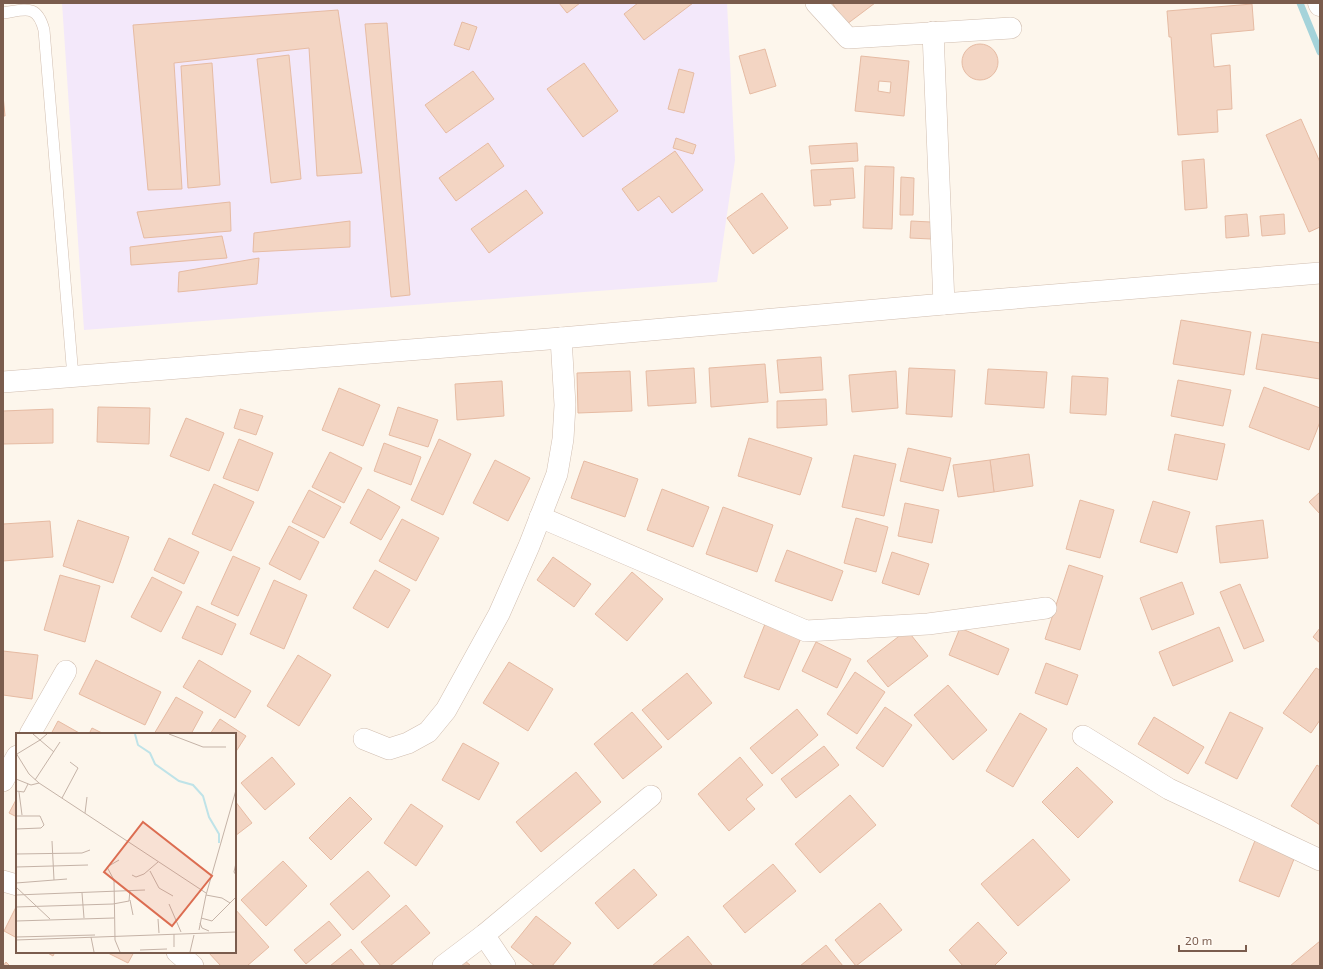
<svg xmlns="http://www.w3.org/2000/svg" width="1323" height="969" font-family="'Exo 2',sans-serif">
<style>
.education{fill:#f3e8fa}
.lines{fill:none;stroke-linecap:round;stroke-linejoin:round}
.stream{stroke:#a5d3da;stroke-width:7}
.building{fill:#f3d5c3;stroke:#e6bba3;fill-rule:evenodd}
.lane-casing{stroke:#d1beb0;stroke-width:12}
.street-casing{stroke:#d1beb0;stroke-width:22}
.secondary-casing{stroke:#d6c0b0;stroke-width:23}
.lane{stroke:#fff;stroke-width:11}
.street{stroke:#fff;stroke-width:21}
.secondary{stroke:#fff;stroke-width:22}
.inset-river{fill:none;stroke:#bfe3e8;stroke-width:2}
.inset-road{fill:none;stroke:#c5b3a7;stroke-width:1}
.view{fill:#dc6d51;fill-opacity:0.15;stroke:#dc6d51;stroke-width:2}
.inset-edge{fill:none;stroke:#7a5c4d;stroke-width:2}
</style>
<rect width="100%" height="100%" fill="#fdf6ec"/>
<polygon class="education" points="62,3 727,3 735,160 717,282 84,330"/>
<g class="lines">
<polyline class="stream" points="1300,3 1320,52"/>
</g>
<g class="building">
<polygon points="559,3 580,3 567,13"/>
<polygon points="638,3 693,3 644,40 624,14"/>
<polygon points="832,3 875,3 847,24"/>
<polygon points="1252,4 1254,30 1211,34 1214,67 1230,65 1232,109 1217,110 1218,132 1178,135 1171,37 1169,37 1167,11"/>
<polygon points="338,10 362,173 317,176 309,48 174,63 182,189 148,190 133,25"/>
<polygon points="462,22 477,27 469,50 454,45"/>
<polygon points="387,23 410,295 391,297 365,24"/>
<circle cx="980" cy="62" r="18"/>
<polygon points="765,49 776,86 750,94 739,56"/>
<polygon points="289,55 301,179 271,183 257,59"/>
<path d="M861,56l48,5 -5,55 -49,-5zM879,81l12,1 -1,11 -12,-2z"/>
<polygon points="212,63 220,185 188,188 181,66"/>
<polygon points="584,63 618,111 583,137 547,89"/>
<polygon points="679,69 694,73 684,113 668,109"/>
<polygon points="473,71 494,99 446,133 425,105"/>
<polygon points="3,95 5,116 3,116"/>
<polygon points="1301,119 1320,162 1320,227 1309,232 1266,135"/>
<polygon points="676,138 696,145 693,154 673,148"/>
<polygon points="488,143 504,166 456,201 439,178"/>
<polygon points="857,143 858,161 811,164 809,146"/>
<polygon points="675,151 703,190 672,213 659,196 638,211 622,189"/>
<polygon points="1204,159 1207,208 1185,210 1182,161"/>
<polygon points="865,166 894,167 892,229 863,228"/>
<polygon points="853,168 855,198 830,200 831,205 814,206 811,170"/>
<polygon points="901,177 914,178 913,215 900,215"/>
<polygon points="526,190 543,213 489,253 471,229"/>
<polygon points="762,193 788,228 753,254 727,218"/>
<polygon points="230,202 231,231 144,238 137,212"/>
<polygon points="1247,214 1249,236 1226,238 1225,216"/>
<polygon points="1284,214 1285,234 1262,236 1260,216"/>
<polygon points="350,221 350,247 253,252 254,233"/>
<polygon points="911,221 931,222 931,239 910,238"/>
<polygon points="222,236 227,258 131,265 130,247"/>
<polygon points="259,258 257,284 178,292 179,272"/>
<polygon points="1181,320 1251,332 1244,375 1173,364"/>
<polygon points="1262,334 1320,343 1320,379 1256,369"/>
<polygon points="821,357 823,390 780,393 777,360"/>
<polygon points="765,364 768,402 711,407 709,368"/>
<polygon points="694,368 696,403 648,406 646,371"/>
<polygon points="909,368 955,370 952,417 906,414"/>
<polygon points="988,369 1047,372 1044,408 985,404"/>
<polygon points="630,371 632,411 578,413 577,373"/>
<polygon points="896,371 898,408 852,412 849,375"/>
<polygon points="1072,376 1108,378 1106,415 1070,413"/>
<polygon points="1178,380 1231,390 1223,426 1171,416"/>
<polygon points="502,381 504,416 457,420 455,384"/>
<polygon points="1264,387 1320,408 1320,422 1309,450 1249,427"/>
<polygon points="339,388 380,405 363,446 322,430"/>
<polygon points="826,399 827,425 777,428 777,401"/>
<polygon points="98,407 150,408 149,444 97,442"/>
<polygon points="398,407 438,420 428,447 389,435"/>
<polygon points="53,409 53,443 3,444 3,411"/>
<polygon points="240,409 263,416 256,435 234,428"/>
<polygon points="186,418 224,433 209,471 170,456"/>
<polygon points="1175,434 1225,444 1217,480 1168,470"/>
<polygon points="749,438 812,458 800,495 738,476"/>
<polygon points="239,439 273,453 258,491 223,478"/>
<polygon points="439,439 471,454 443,515 411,500"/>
<polygon points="384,443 421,457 411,485 374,471"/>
<polygon points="908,448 951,458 943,491 900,481"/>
<polygon points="330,452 362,468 344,503 312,487"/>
<polygon points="1029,454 1033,486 994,492 990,460"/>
<polygon points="854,455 896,464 884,516 842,507"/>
<polygon points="495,460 530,478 508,521 473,503"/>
<polygon points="990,460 994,492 958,497 953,465"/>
<polygon points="584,461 638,479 625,517 571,498"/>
<polygon points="214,484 254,502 231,551 192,534"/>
<polygon points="368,489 400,507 381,540 350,523"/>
<polygon points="662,489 709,507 693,547 647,530"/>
<polygon points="309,490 341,507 324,538 292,522"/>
<polygon points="1320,492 1320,514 1309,502"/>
<polygon points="1080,500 1114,510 1100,558 1066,549"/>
<polygon points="1153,501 1190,512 1177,553 1140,542"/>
<polygon points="905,503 939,510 932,543 898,536"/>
<polygon points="723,507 773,525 757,572 706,554"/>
<polygon points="856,518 888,527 876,572 844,563"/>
<polygon points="402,519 439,538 416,581 379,561"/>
<polygon points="78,520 129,537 113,583 63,566"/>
<polygon points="1263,520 1268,558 1220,563 1216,526"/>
<polygon points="50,521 53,557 3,561 3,524"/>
<polygon points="289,526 319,542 300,580 269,564"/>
<polygon points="169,538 199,552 184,584 154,570"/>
<polygon points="787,550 843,571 832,601 775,581"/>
<polygon points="892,552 929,564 919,595 882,583"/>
<polygon points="233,556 260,568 238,616 211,604"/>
<polygon points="553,557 591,584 574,607 537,580"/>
<polygon points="1069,565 1103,576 1080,650 1045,639"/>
<polygon points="375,570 410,590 388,628 353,608"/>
<polygon points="632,572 663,599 627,641 595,614"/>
<polygon points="60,575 100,586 85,642 44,630"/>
<polygon points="152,577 182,592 161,632 131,617"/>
<polygon points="274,580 307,595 284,649 250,634"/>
<polygon points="1182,582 1194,614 1152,630 1140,598"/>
<polygon points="1240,584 1264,641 1244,649 1220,592"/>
<polygon points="197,606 236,624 222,655 182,638"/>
<polygon points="765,624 801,638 779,690 744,677"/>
<polygon points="1219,627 1233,661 1173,686 1159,652"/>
<polygon points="960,628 1009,649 998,675 949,655"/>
<polygon points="1320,628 1320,643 1313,637"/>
<polygon points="907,630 928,656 888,687 867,661"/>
<polygon points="816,642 851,659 837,688 802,671"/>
<polygon points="3,651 38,655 32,699 3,695"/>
<polygon points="298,655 331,675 299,726 267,706"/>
<polygon points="96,660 161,692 145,725 79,694"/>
<polygon points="199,660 251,691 235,718 183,687"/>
<polygon points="509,662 553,689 528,731 483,703"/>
<polygon points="1046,663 1078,675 1067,705 1035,693"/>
<polygon points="1316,668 1320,670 1320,720 1311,733 1283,713"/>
<polygon points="855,672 885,692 857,734 827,714"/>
<polygon points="687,673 712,703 668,740 642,710"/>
<polygon points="948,685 987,730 953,760 914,715"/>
<polygon points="176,697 203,712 191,734 154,734"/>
<polygon points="885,707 912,725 883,767 856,748"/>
<polygon points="797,709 818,735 772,774 750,748"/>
<polygon points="632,712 662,747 623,779 594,744"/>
<polygon points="1230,712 1263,728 1237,779 1205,763"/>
<polygon points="1020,713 1047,729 1013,787 986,771"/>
<polygon points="1154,717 1204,747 1188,774 1138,744"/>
<polygon points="220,719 246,736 235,753 235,734 210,734"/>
<polygon points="58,721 81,734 51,734"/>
<polygon points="92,728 104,734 89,734"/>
<polygon points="463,743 499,763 479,800 442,780"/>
<polygon points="824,746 839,765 796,798 781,779"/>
<polygon points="272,757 295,784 265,810 241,783"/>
<polygon points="740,757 763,785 746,799 755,809 729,831 698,794"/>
<polygon points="1317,765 1320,767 1320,825 1291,806"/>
<polygon points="1077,767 1113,802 1078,838 1042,802"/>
<polygon points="576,772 601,802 541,852 516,822"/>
<polygon points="850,795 876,825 820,873 795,844"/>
<polygon points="350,797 372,819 331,860 309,838"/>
<polygon points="17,798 17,817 9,813"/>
<polygon points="235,801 252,823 235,836"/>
<polygon points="411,804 443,826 416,866 384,843"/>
<polygon points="1256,838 1296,854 1279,897 1239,881"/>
<polygon points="1033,839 1070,880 1018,926 981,884"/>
<polygon points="283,861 307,886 266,926 241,900"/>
<polygon points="773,864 796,891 745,933 723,906"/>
<polygon points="634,869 657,895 618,929 595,903"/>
<polygon points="368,871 390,896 353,930 330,904"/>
<polygon points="880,903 902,930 856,966 835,940"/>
<polygon points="17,905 17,938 4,931"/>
<polygon points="406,905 430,933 390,966 381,966 361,942"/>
<polygon points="235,909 269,947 247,966 221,966 208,952 235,952"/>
<polygon points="536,916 571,943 552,966 535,966 511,947"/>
<polygon points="329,921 341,935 306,964 294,950"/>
<polygon points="978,922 1007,953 994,966 963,966 949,950"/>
<polygon points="688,936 712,965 710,966 652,966"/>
<polygon points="1320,941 1320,966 1290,966"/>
<polygon points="826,945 843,966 800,966"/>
<polygon points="351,949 365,966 330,966"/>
<polygon points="46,952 55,952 53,956"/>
<polygon points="106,952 134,952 128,963"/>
<polygon points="464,960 471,966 458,966"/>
<polygon points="6,962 10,966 3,966"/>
</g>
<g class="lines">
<defs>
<path id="lane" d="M3,13c22,-3 34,-10 41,17l29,347"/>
<g id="street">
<polyline points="816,3 848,38 1011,28"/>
<polyline points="933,32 944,304"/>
<polyline points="3,382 561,338 944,304 1320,273"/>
<polyline points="540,517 806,631 928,624 1046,608"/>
<polyline points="30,734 66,671"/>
<polyline points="1083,736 1169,789 1320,860"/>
<polyline points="364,739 389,749 408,743 428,732 446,710 499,614 529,546 557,474 563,439 565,405 561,338"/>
<polyline points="3,781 17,756"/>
<polyline points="3,881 17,885"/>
<polyline points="484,935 505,966"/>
<polyline points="177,952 193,966"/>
<polyline points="443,966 484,935 651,796"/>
</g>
<polyline id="secondary" points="1319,3 1320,5"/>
</defs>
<use href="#lane" class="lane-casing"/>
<use href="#street" class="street-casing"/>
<use href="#secondary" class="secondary-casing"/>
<use href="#lane" class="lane"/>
<use href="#street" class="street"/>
<use href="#secondary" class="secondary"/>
</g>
<g transform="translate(16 733)">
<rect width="220" height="220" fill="#fdf6ec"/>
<path class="inset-river" d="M119,1l3,11 12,8 5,11 24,17 14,4 10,11 6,21 10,17v9"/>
<path class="inset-road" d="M31,1l-7,6 14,12M153,1l34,13h23M0,20l13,21 10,9 167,110M1,21l23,-14 -7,-6M0,46l15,6 8,-2M19,47l25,-38M0,58l8,1 4,-8M3,59l3,23M46,65l16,-30 -8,-6M69,80l2,-16M0,83h24l4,9 -3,3 -25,1M36,108l2,39M0,121l66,-1 8,-3M103,127l-12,7 7,13 1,60 5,12M220,130l-2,9 2,3M0,134l72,-2M134,138l9,17 14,8M116,142l4,2 8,-3 14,-12M0,150l51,-4M0,154l34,32M66,160l2,25M0,162l129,-5M190,162l16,3 8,5M114,167l3,15M153,171l12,28M0,174l97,-3 16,-3 1,-11M185,185l11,3 24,-24M142,186l1,14M0,188l98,-3M184,190l2,5 7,3M183,197l7,-35 30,-105M158,201v13M0,204l79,-2M75,204l3,15M0,207l220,-8M124,217l27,-1M174,219l4,-17"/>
<path class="view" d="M127,89l69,54 -40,50 -68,-54z"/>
<rect width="220" height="220" class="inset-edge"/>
</g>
<rect width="1323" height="969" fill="none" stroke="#7a5c4d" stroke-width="8"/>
<path d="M1179 945v6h67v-6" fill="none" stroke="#7a5c4d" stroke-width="2"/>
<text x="1185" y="945" font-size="12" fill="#7a5c4d" stroke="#fffaf3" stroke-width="3" paint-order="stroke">20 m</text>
</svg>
